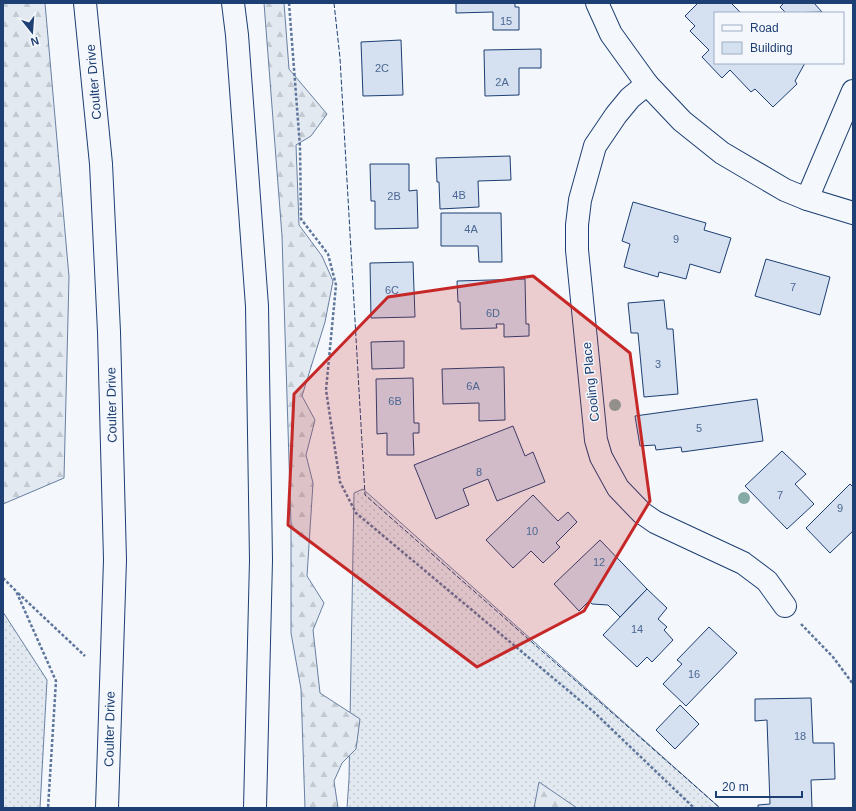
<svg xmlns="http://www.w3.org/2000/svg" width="856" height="811" font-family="Arial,sans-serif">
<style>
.grass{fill:url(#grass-dots);stroke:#687fa3}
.forest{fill:url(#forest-firs);stroke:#687fa3}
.building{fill:#d5e0f0;stroke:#1d3f73}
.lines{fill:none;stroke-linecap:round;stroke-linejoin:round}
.street-casing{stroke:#1d3f73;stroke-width:24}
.primary-casing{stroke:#1d3f73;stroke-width:24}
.path{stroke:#5e769c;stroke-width:2.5;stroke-dasharray:3 2;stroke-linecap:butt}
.street{stroke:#f4f7fb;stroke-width:22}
.primary{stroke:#f4f7fb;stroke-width:22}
.fence{stroke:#1d3f73;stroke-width:1;stroke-dasharray:5 2;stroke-linecap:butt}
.tree{fill:#86aba6}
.marked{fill:#c62828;fill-opacity:0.2;stroke:#c62828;stroke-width:3;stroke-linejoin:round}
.labels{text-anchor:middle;stroke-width:3;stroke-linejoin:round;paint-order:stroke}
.number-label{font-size:11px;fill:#4b6792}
.street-label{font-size:13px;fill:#1d3f73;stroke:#f4f7fb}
</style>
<defs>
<pattern id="grass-dots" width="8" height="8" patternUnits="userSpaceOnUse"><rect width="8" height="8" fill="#e3e9f0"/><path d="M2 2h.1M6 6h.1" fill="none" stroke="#c2c9d1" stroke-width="1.8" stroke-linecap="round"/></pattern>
<pattern id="forest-firs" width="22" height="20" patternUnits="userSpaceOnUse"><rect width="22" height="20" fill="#e3e9f0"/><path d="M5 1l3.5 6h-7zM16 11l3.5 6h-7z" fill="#c2c9d1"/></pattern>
</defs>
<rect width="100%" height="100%" fill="#f4f7fb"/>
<g class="grass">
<polygon points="363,489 720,808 347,808 349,779 354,493"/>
<polygon points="3,612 47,680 40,808 3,808"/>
</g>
<g class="forest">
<polygon points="3,3 45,3 69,277 64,478 3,504"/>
<polygon points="264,3 284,3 289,69 327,114 311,136 296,145 299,225 322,256 333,281 325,322 302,396 315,420 306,455 313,483 307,576 324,603 313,630 320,693 360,719 356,749 342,763 334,781 338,808 305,808 301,689 291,633 291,525 282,236"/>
<polygon points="539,782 577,808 534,808"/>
</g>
<g class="building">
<polygon points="456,3 515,3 515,7 519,7 519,30 493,30 493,12 456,13"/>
<polygon points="698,3 731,3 741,13 715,13 715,63 805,63 795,81 797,84 773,107 755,89 751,92 730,70 722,78 702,57 709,50 690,31 695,26 685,16"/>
<polygon points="784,3 814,3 822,12 786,13 780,7"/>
<polygon points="401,40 403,95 363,96 361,42"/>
<polygon points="541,49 541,68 519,68 519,95 485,96 484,50"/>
<polygon points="510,156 511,180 478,181 479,207 440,209 439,182 437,182 436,158"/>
<polygon points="370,164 409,164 409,191 417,190 418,228 375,229 375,201 371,201"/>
<polygon points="633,202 706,223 704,230 731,238 720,273 690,264 686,279 659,272 658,277 624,267 630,244 622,241"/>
<polygon points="441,213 501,213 502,262 479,262 478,246 441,246"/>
<polygon points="766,259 830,277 820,315 755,296"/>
<polygon points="413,262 415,317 371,318 370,263"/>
<polygon points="525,279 526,324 529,324 529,336 504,337 504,324 496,324 497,328 461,329 460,302 458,302 457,281"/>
<polygon points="664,300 667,329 673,329 678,394 644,397 638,333 631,333 628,303"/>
<polygon points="404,341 404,368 372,369 371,342"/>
<polygon points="504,367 505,420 479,421 479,403 443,404 442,369"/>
<polygon points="413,378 414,423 419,423 419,433 413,433 414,455 387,455 387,433 377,434 376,379"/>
<polygon points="757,399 763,441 682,452 681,447 656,450 655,445 640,446 635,416"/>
<polygon points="513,426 525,456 533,452 545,482 497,501 488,479 463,489 469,505 436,519 414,465"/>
<polygon points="782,451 806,474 795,484 814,504 787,529 745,486"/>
<polygon points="850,484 853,487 853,531 830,553 806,528"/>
<polygon points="533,495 558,521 568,512 577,522 556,543 560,547 543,563 531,551 513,568 486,540"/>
<polygon points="600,540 647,589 620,617 608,605 592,604 589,601 579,611 554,584"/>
<polygon points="647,589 667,608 658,619 667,627 664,630 673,640 652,662 647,657 637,667 603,635"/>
<polygon points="709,627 737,653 686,706 663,684 682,664 677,660"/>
<polygon points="811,698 813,743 834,743 835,779 811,780 812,808 758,808 758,805 770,804 767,720 755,721 755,699"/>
<polygon points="680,705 699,724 675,749 656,730"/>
</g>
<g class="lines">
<defs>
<g id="street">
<polyline points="597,3 611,34 647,84 682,121 722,153 785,190 807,199 853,213"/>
<polyline points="647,84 630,98 616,115 595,146 580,200 577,225 577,250 596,440 601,457 618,488 642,513 655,522 743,563 767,581 785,606"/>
<polyline points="807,199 853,91"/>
</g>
<g id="primary">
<polyline points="85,3 101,164 109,332 115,560 107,808"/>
<polyline points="233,3 237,35 257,306 261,560 255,808"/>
</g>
</defs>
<use href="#street" class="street-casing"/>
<use href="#primary" class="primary-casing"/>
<g class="path">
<polyline points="289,3 300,147 301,219 328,254 336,285 326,390 340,482 356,513 595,713 694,808"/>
<polyline points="3,578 16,591 56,681 48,808"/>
<polyline points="18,593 85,656"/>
<polyline points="801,624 833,657 853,684"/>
</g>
<use href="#street" class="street"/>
<use href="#primary" class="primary"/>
<polyline class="fence" points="334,3 340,58 365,495 720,808"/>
</g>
<g class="tree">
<circle cx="615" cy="405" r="6"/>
<circle cx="744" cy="498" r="6"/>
</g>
<path class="marked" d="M533,276l97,77 20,148 -66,110 -107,56 -189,-142 6,-131 94,-97z"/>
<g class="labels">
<g class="number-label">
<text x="506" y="25">15</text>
<text x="382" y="72">2C</text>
<text x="502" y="86">2A</text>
<text x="459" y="199">4B</text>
<text x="394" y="200">2B</text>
<text x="471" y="233">4A</text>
<text x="676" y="243">9</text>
<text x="793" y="291">7</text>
<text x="392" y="294">6C</text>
<text x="493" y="317">6D</text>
<text x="658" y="368">3</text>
<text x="473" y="390">6A</text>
<text x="395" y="405">6B</text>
<text x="699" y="432">5</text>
<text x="479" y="476">8</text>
<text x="780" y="499">7</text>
<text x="840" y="512">9</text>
<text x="532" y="535">10</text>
<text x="599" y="566">12</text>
<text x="637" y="633">14</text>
<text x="694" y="678">16</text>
<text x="800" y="740">18</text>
</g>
<g class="street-label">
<text transform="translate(93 82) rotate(-95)" y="5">Coulter Drive</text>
<text transform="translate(590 382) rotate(-96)" y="5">Cooling Place</text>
<text transform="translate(111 405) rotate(-91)" y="5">Coulter Drive</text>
<text transform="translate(109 729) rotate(-89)" y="5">Coulter Drive</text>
</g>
</g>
<rect width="856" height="811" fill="none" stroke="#1d3f73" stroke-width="8"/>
<rect x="714" y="12" width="130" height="52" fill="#f4f7fb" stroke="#9eadc5"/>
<rect x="722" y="25" width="20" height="6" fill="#f4f7fb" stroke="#9eadc5"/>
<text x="750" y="32" font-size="12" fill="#1d3f73">Road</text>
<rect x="722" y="42" width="20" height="12" fill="#d5e0f0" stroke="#9eadc5"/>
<text x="750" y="52" font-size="12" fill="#1d3f73">Building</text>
<g transform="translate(32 32) rotate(163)" stroke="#f4f7fb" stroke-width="3" paint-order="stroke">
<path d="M0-3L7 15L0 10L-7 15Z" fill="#1d3f73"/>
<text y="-6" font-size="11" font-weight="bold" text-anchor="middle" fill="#1d3f73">N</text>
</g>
<path d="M716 791v6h86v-6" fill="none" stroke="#1d3f73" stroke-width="2"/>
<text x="722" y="791" font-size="12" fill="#1d3f73" stroke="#f4f7fb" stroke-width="3" paint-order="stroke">20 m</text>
</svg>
